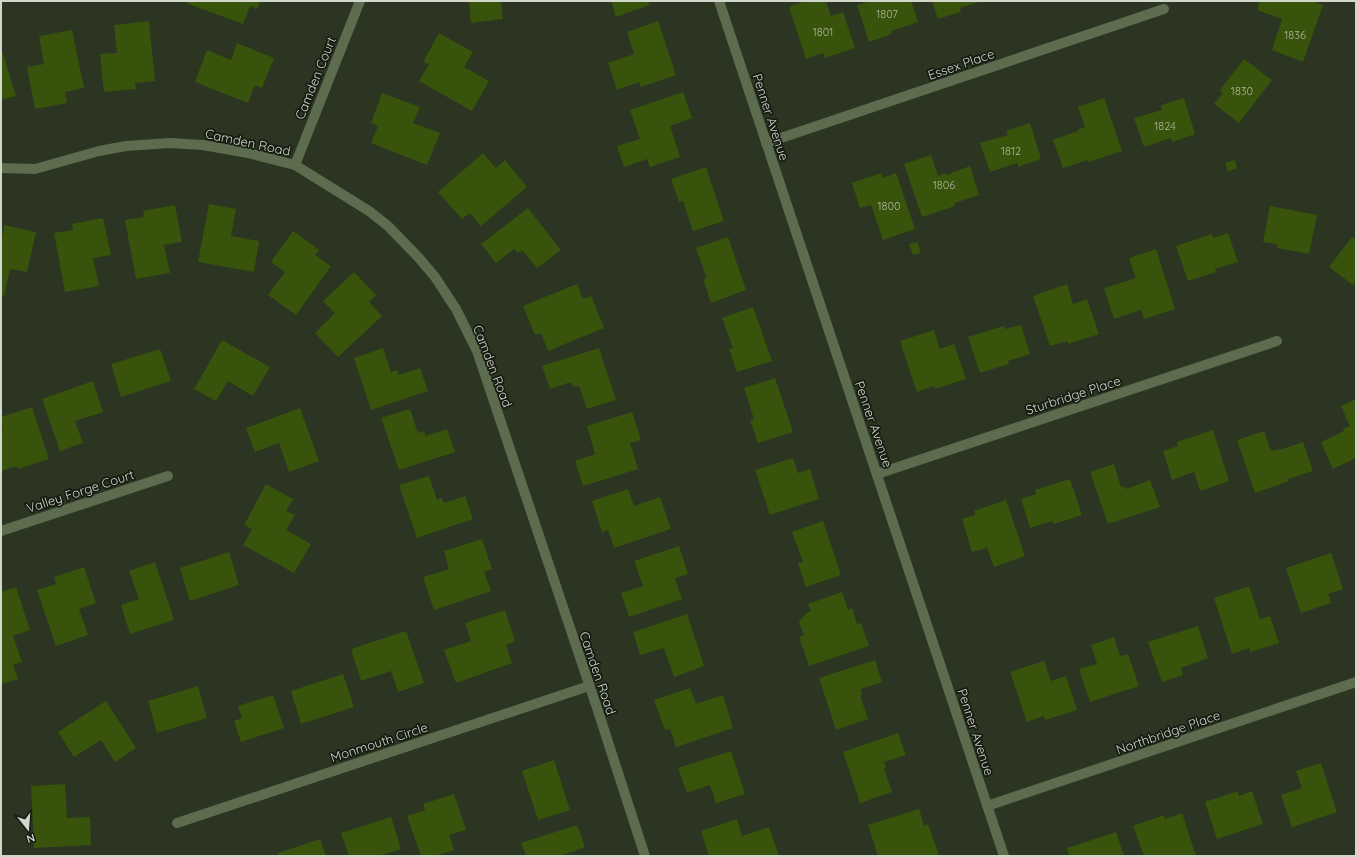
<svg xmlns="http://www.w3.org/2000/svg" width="1357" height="857" font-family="Quicksand,sans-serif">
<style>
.building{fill:#38530b}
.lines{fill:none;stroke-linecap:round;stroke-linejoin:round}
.minor{stroke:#5d6b4f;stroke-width:10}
.labels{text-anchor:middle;stroke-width:3.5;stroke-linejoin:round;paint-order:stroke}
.number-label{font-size:11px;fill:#abb79b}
.street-label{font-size:13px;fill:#d1d8cb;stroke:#161b12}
</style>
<rect width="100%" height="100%" fill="#2b3521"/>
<g class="building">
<polygon points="187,1 260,1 257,9 250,6 243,24 186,3"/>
<polygon points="467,1 501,1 503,19 471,23 469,2 467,3"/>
<polygon points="611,1 648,1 649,5 616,17"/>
<polygon points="805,1 826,1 831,16 843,12 855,48 825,58 823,53 806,59 789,7"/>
<polygon points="871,1 881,1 881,2 885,1 911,1 918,22 891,31 892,34 869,42 857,5"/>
<polygon points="932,1 981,1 960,8 961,12 938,19"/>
<polygon points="1260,1 1312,1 1323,5 1303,62 1272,50 1282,19 1257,10"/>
<polygon points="149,21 155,81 135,83 136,89 104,92 100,54 117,53 114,25"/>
<polygon points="658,21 676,75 641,87 639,82 617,90 608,63 634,54 627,32"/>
<polygon points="72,30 84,88 65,92 67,103 35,109 27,67 44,64 39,36"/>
<polygon points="439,33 473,52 464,67 489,81 472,111 419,81 429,64 423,62"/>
<polygon points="237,43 274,58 262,88 255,85 248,103 195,82 207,50 231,60"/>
<polygon points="1,48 16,96 1,100"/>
<polygon points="1244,59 1272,80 1239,123 1214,104 1223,93 1220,90"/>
<polygon points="683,92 692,118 670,126 680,157 650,167 647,159 624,167 617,146 640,139 630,110"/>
<polygon points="382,93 420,107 413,123 440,133 427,165 371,143 378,126 371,123"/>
<polygon points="1104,98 1122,151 1089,162 1088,160 1063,168 1053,140 1078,131 1077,130 1085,127 1078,107"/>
<polygon points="1184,98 1195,134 1172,142 1171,138 1144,147 1134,118 1162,110 1161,105"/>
<polygon points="1030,123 1041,159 1018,167 1017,163 990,172 980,143 1008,135 1006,131"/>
<polygon points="483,153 496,168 505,160 527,187 481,226 470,213 462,219 438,192"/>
<polygon points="931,155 938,176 945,173 946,175 970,166 979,195 955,203 955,206 922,217 904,164"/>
<polygon points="1235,160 1237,168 1228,171 1225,163"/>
<polygon points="706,167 724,221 693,231 683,201 679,202 671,179"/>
<polygon points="881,173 883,178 896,173 915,229 883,240 871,205 860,208 852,183"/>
<polygon points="209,204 236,209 231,236 259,241 254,272 198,262"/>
<polygon points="175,205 182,242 164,245 170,273 136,279 125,220 144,217 143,211"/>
<polygon points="1270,206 1317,215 1309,254 1277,248 1277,244 1263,242"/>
<polygon points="528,208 561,250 537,268 522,250 518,253 514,249 496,263 481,244"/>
<polygon points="103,218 111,255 93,258 99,286 65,292 54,233 73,230 72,224"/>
<polygon points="4,225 36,232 27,272 10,269 4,296 1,295 1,234 3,234"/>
<polygon points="293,231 319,250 315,255 331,266 296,315 268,295 285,272 271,262"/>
<polygon points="1228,233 1238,262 1215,269 1216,272 1188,281 1176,246 1212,234 1213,238"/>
<polygon points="728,237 746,290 711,303 703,279 707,278 696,248"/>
<polygon points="1352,237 1356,240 1356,284 1355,282 1353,285 1329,267"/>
<polygon points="917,242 921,253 913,255 909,244"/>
<polygon points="1156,249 1175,309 1144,319 1141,310 1114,319 1104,288 1136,278 1129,258"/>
<polygon points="354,272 376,295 369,302 382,316 338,357 315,333 335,313 323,301"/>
<polygon points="577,284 583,299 591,296 604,328 548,351 541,333 535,335 523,306"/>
<polygon points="1067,284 1073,304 1087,299 1099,334 1068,344 1067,341 1050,346 1033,296"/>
<polygon points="753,307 772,361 737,372 729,349 733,348 722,318"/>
<polygon points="1021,325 1030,354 1008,361 1009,364 980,373 968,337 1004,326 1005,329"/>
<polygon points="934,330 940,349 954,344 966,379 935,389 934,386 917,392 900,341"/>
<polygon points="222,340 270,367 253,396 228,381 216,401 194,389"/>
<polygon points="383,348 391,372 397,370 399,375 420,368 428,391 371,410 354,358"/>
<polygon points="599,348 616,400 587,409 579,386 573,387 571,382 550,389 542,366"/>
<polygon points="160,349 171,381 121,397 111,364"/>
<polygon points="775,378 793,432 758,443 750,420 754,419 744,388"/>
<polygon points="93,381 103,412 75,421 83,443 60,451 42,399"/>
<polygon points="1356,399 1356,458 1333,469 1321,442 1344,431 1343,429 1350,426 1341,406"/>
<polygon points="32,407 49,459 18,469 17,466 1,471 1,432 3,431 1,425 1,417"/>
<polygon points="300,408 319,461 289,472 279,443 255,452 246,428"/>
<polygon points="410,409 418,433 424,431 426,436 447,429 455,452 399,470 381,418"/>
<polygon points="632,412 641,440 630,443 638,469 583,486 575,461 595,454 587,426"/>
<polygon points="1213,430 1229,481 1200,491 1194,472 1172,480 1163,451 1178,446 1177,442"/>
<polygon points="1264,431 1271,451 1278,449 1279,450 1303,442 1313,471 1288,479 1289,481 1255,493 1237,440"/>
<polygon points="793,458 798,473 810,469 819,499 770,515 755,470"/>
<polygon points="1114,464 1121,487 1125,486 1126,489 1150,480 1160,507 1108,524 1090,472"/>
<polygon points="429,476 437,500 442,498 444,503 465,496 473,519 417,538 399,485"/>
<polygon points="1070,479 1082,515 1054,524 1052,521 1030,528 1021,499 1036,494 1035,490"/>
<polygon points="266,484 293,499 286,511 295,515 286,530 311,544 294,573 243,545 252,529 244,525"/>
<polygon points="628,489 634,506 660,497 671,529 614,548 608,530 602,532 592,501"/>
<polygon points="1006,500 1025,556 994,567 987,548 972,552 962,519 975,515 974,511"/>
<polygon points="823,521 841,575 806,587 798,563 803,562 792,532"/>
<polygon points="482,539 492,569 484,572 491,591 434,610 423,577 449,569 444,551"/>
<polygon points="679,546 688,574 675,578 682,599 629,617 621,593 643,586 634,561"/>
<polygon points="229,552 239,585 190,601 180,568"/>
<polygon points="1331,553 1343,589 1328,594 1331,603 1301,613 1286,568"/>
<polygon points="155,562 174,620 130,634 121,605 139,599 129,571"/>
<polygon points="84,567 96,603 79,609 88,635 56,646 37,590 56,584 54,577"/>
<polygon points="1249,586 1260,619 1270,616 1279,643 1250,652 1249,648 1232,654 1214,598"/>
<polygon points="16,587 30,630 13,636 22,662 13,665 18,679 1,684 1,592"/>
<polygon points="842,592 848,610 852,608 857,624 861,623 869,646 809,666 799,637 804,635 799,622 806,613 811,611 808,604"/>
<polygon points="505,610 515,641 506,645 512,663 456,683 444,650 471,641 465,623"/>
<polygon points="687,614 704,666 674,677 664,648 640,655 633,632"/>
<polygon points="1198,626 1208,658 1181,668 1183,675 1162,682 1148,642"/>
<polygon points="406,631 424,683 398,692 391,671 361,681 351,649"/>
<polygon points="1114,637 1120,656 1128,654 1139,686 1090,702 1079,669 1097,664 1091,645"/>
<polygon points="875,660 882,682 861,689 862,695 860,695 868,719 836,730 819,678"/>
<polygon points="1044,661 1051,681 1066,676 1077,710 1045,720 1044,716 1027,722 1010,672"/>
<polygon points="343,674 354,707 301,724 291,691"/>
<polygon points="198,686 207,718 157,733 148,701"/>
<polygon points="690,688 696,704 723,695 733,728 676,747 670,729 665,730 654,700"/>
<polygon points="273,695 284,728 241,742 234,721 242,718 238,706"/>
<polygon points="106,701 136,748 115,762 101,740 74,757 58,732"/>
<polygon points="898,733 906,755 884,762 886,768 884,769 892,792 860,803 843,752"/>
<polygon points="731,751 745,794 716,803 710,785 687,793 678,768"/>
<polygon points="554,760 570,810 538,820 522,771"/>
<polygon points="1321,763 1337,812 1292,827 1281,795 1302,788 1296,771"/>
<polygon points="65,784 67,818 90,817 91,845 34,848 31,786"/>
<polygon points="1238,791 1239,796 1252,791 1263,824 1217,839 1205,802"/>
<polygon points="454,794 466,830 449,835 454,850 435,856 421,856 407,816 425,810 423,804"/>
<polygon points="919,809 924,826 928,824 939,855 936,856 878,856 868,825"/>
<polygon points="1182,813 1196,856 1144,856 1133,826 1164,815 1165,819"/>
<polygon points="391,817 401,849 379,856 349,856 341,833"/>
<polygon points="737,819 742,836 769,827 779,856 709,856 701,831"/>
<polygon points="577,825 585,847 563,855 564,856 526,856 521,843"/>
<polygon points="1116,832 1124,856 1069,856 1067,848"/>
<polygon points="320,839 326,856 279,856 278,853"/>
</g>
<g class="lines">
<g class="minor">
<polyline points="719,1 1004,856"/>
<polyline points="766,143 1164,9"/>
<polyline points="295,165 360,1"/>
<polyline points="1,168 35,169 99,151 126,146 170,143 203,145 248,153 295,165 369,211 388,226 419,258 435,277 456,309 477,351 598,711 645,856"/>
<polyline points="877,474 1277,341"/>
<polyline points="1,531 168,476"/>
<polyline points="987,806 1356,682"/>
<polyline points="177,823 589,686"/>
</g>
</g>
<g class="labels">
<g class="number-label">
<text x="887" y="18">1807</text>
<text x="823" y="36">1801</text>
<text x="1295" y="39">1836</text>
<text x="1242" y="95">1830</text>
<text x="1165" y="130">1824</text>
<text x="1011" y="155">1812</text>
<text x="944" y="189">1806</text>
<text x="889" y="210">1800</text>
</g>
<g class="street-label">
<text transform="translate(961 64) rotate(-19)" y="5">Essex Place</text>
<text transform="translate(315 78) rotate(-68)" y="5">Camden Court</text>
<text transform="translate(771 117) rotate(72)" y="5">Penner Avenue</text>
<text transform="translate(248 142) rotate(12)" y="5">Camden Road</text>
<text transform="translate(493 366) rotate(69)" y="5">Camden Road</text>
<text transform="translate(1073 395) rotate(-18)" y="5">Sturbridge Place</text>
<text transform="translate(874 424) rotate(71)" y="5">Penner Avenue</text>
<text transform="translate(80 491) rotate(-18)" y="5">Valley Forge Court</text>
<text transform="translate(598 673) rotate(71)" y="5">Camden Road</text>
<text transform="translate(976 732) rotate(72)" y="5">Penner Avenue</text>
<text transform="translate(1168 732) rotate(-19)" y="5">Northbridge Place</text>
<text transform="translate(379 742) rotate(-18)" y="5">Monmouth Circle</text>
</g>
</g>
<rect width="1357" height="857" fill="none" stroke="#d1d8cb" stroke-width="4"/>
<g transform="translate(28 829) rotate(163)" stroke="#161b12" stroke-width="3" paint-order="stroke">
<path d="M0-3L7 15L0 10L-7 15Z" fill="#d1d8cb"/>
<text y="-6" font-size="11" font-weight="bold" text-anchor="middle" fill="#d1d8cb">N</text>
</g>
</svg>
